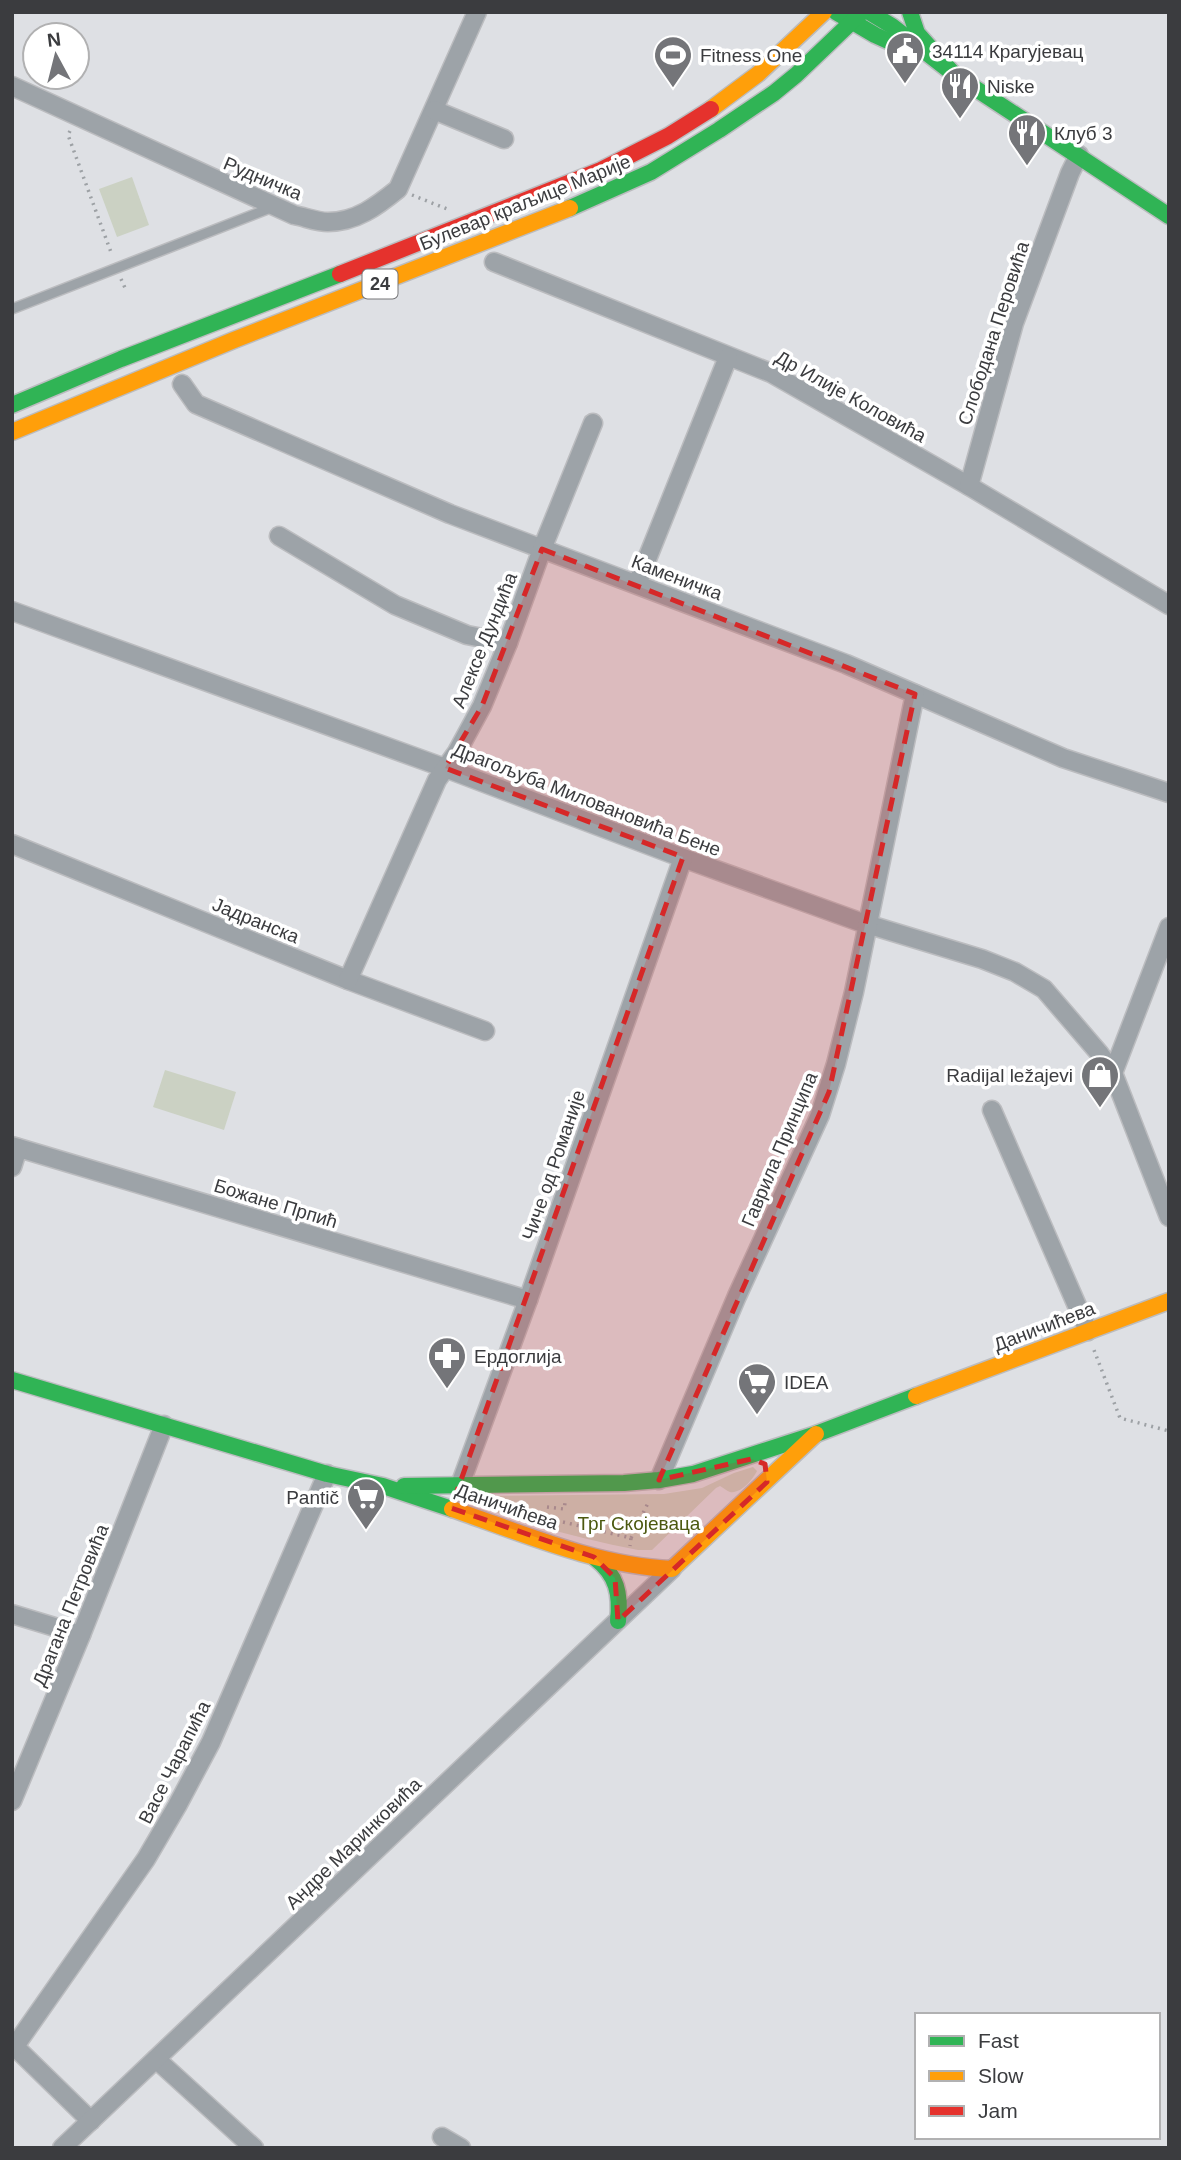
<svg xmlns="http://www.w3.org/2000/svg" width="1181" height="2160" font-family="Helvetica,sans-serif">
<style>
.green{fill:#cbd1c3}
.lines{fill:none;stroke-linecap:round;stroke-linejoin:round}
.lane-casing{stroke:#bbbcbf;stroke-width:12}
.street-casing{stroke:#bbbcbf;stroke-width:21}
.fast-casing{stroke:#bbbcbf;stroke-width:19}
.slow-casing{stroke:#bbbcbf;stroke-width:19}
.jam-casing{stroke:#bbbcbf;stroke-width:19}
.path{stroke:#9da1a5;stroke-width:3.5;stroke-dasharray:2 5;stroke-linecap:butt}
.lane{stroke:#9da3a8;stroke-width:9}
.street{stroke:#9da3a8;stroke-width:18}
.fast{stroke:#30b455;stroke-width:16}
.slow{stroke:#ff9f0a;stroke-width:16}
.jam{stroke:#e5322d;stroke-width:16}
.marked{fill:#d62828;fill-opacity:0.2;stroke:#d62828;stroke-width:5;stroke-dasharray:14 9;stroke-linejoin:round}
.labels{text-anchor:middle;stroke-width:7;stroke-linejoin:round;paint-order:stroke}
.shield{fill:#fff;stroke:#767679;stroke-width:2}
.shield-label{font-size:18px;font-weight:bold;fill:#3b3c3f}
.poi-label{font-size:19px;fill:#3b3c3f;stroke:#fff;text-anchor:start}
.street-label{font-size:19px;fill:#3b3c3f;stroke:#fff}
.park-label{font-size:19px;fill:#4c5910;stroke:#fff}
</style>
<rect width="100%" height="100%" fill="#dee0e4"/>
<g class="green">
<polygon points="132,177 149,225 117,237 99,189"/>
<polygon points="165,1070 236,1092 224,1130 153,1107"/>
<path d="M753,1467l4,4c-4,8 -16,23 -27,21 -3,-1 -6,-4 -10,-6l-4,2 -64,62h-14c-55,-11 -108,-24 -161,-45l-1,-3 3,-6 185,-2 38,-6 32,-15z"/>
</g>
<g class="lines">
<defs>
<polyline id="lane" points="12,309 273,207"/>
<g id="street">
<path d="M12,86l282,129c11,2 23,7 34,7 28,0 49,-16 70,-33l79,-177"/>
<polyline points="434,110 504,139"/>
<polyline points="494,262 771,373 969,486 1169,605"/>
<polyline points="182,384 196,404 450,514 846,664 1063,758 1169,793"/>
<polyline points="969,486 1014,323 1070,173 1079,155"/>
<polyline points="279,536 395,605 467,635 508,643"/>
<polyline points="637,584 728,357"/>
<polyline points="12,611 445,768 683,858 860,922 982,959 1015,972 1044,989 1099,1053 1113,1073"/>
<polyline points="12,844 348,980 485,1031"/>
<polyline points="1169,927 1113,1073 1169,1217"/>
<polyline points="348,980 437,780 457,752 482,706 508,643 542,549 593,423"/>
<polyline points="992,1110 1088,1331"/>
<polyline points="12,1146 528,1300"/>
<polyline points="12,1167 18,1148"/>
<polyline points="659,1480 737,1296 820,1115 836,1064 854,992 915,694"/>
<polyline points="460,1485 528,1300 683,858"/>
<polyline points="12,1614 81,1635"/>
<polyline points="12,1801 81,1635 164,1425"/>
<polyline points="12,2044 91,2121"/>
<polyline points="15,2046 146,1859 177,1806 211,1742 327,1474"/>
<polyline points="156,2059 254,2148"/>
<polyline points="442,2137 461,2148"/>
<polyline points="62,2148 672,1569"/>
</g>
<g id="fast">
<polyline points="836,12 875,35 910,51"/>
<polyline points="869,12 892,26 955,75 1169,216"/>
<polyline points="910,12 917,33 952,72"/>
<polyline points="570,208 651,172 719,130 774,93 796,75 862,12"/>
<polyline points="12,405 121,359 340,274"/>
<polyline points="12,1380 327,1474 383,1486 452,1509"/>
<polyline points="404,1486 624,1483 659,1480 693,1474 816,1434 916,1396"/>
<path d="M595,1558c22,17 26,36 23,63"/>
</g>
<g id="slow">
<polyline points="711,109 758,74 824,12"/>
<polyline points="12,432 234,340 570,208"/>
<polyline points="916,1396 1169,1301"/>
<path d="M452,1509c70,24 145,57 220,60l144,-135"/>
</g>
<polyline id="jam" points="340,274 601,170 668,136 711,109"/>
</defs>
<use href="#lane" class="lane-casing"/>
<use href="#street" class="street-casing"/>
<use href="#fast" class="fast-casing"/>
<use href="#slow" class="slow-casing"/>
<use href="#jam" class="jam-casing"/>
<g class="path">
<polyline points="70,131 68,135 112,255"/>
<polyline points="412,195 447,209"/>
<polyline points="121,279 126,290"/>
<polyline points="1094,1350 1120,1418 1169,1431"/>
<polyline points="547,1507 564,1509 565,1503"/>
<polyline points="563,1522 631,1538 630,1546"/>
<polyline points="631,1538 648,1503"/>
</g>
<use href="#lane" class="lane"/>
<use href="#street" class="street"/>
<use href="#fast" class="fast"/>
<use href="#slow" class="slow"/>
<use href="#jam" class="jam"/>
</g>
<path class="marked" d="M542,549l373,145 -86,398 -170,388 92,-21 14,5 2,18 -149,139 -3,-43 -21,-21 -143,-49 232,-651 -238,-89 37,-62z"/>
<defs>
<symbol id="civic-pin" viewBox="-11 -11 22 30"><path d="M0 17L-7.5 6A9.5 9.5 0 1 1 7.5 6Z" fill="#747579" stroke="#fff"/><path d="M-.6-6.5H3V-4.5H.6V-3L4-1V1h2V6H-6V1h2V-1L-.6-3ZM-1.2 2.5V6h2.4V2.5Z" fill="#fff"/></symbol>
<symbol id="stadium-pin" viewBox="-11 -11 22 30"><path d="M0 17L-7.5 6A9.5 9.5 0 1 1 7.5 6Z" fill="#747579" stroke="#fff"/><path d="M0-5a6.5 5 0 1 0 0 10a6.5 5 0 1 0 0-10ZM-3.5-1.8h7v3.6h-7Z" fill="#fff"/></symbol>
<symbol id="restaurant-pin" viewBox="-11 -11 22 30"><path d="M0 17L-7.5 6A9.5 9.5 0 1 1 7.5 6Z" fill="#747579" stroke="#fff"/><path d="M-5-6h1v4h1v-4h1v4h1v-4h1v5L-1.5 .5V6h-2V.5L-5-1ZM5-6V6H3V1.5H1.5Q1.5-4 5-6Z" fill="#fff"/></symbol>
<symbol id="shop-pin" viewBox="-11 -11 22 30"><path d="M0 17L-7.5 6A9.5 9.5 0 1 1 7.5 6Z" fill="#747579" stroke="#fff"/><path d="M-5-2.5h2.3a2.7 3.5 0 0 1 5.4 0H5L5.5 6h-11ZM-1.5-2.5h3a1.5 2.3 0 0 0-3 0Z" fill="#fff"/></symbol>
<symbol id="pharmacy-pin" viewBox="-11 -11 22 30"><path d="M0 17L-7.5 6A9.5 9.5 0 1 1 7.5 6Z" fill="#747579" stroke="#fff"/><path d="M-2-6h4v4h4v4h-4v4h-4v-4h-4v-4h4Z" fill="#fff"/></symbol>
<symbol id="supermarket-pin" viewBox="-11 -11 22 30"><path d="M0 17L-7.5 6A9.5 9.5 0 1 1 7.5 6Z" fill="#747579" stroke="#fff"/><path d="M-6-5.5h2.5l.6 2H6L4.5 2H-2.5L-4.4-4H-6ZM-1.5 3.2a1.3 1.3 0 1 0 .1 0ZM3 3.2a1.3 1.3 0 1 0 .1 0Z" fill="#fff"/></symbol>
</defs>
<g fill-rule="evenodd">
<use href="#civic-pin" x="883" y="29" width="44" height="60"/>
<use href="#stadium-pin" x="651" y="33" width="44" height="60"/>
<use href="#restaurant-pin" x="938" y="64" width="44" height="60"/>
<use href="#restaurant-pin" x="1005" y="111" width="44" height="60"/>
<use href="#shop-pin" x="1078" y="1053" width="44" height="60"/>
<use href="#pharmacy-pin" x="425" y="1334" width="44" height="60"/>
<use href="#supermarket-pin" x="735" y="1360" width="44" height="60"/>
<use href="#supermarket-pin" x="344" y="1475" width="44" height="60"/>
</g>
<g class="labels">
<rect class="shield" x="362.5" y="269.5" width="35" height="29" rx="5"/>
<g class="shield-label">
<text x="380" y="290">24</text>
</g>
<g class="poi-label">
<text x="932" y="58">34114 Крагујевац</text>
<text x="700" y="62">Fitness One</text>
<text x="987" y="93">Niske</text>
<text x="1054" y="140">Клуб 3</text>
<text x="1073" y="1082" text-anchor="end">Radijal ležajevi</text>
<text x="474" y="1363">Ердоглија</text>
<text x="784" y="1389">IDEA</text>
<text x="339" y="1504" text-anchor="end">Pantič</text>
</g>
<g class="street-label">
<text transform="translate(263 178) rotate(23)" y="7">Рудничка</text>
<text transform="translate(525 202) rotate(-22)" y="7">Булевар краљице Марије</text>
<text transform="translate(993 333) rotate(-72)" y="7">Слободана Перовића</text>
<text transform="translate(851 396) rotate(29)" y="7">Др Илије Коловића</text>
<text transform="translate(677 577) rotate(21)" y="7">Каменичка</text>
<text transform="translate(484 640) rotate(-68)" y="7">Алексе Дундића</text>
<text transform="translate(587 799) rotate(21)" y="7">Драгољуба Миловановића Бене</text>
<text transform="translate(256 920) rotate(22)" y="7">Јадранска</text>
<text transform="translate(779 1149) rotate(-67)" y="7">Гаврила Принципа</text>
<text transform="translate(553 1165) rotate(-71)" y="7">Чиче од Романије</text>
<text transform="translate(276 1203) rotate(17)" y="7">Божане Прпић</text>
<text transform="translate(1044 1326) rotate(-21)" y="7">Даничићева</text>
<text transform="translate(507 1506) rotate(19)" y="7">Даничићева</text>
<text transform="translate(70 1605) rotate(-68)" y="7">Драгана Петровића</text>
<text transform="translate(174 1762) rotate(-63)" y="7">Васе Чарапића</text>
<text transform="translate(353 1843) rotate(-44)" y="7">Андре Маринковића</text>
</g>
<g class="park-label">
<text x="639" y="1530">Трг Скојеваца</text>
</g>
</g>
<rect width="1181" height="2160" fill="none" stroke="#3b3c3f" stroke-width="28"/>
<rect x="915" y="2013" width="245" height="126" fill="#ffffff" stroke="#b1b1b2" stroke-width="2"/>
<rect x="929" y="2036" width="35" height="10" fill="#30b455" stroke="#b1b1b2" stroke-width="2"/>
<text x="978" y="2048" font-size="21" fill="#3b3c3f">Fast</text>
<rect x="929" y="2071" width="35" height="10" fill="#ff9f0a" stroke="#b1b1b2" stroke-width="2"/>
<text x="978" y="2083" font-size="21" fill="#3b3c3f">Slow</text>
<rect x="929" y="2106" width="35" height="10" fill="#e5322d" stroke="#b1b1b2" stroke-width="2"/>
<text x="978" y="2118" font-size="21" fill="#3b3c3f">Jam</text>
<g transform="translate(56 56) rotate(353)"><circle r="33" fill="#ffffff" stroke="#b1b1b2" stroke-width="2"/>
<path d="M0-5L12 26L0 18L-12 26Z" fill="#747579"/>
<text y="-10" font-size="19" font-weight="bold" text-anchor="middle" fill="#3b3c3f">N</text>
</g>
</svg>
